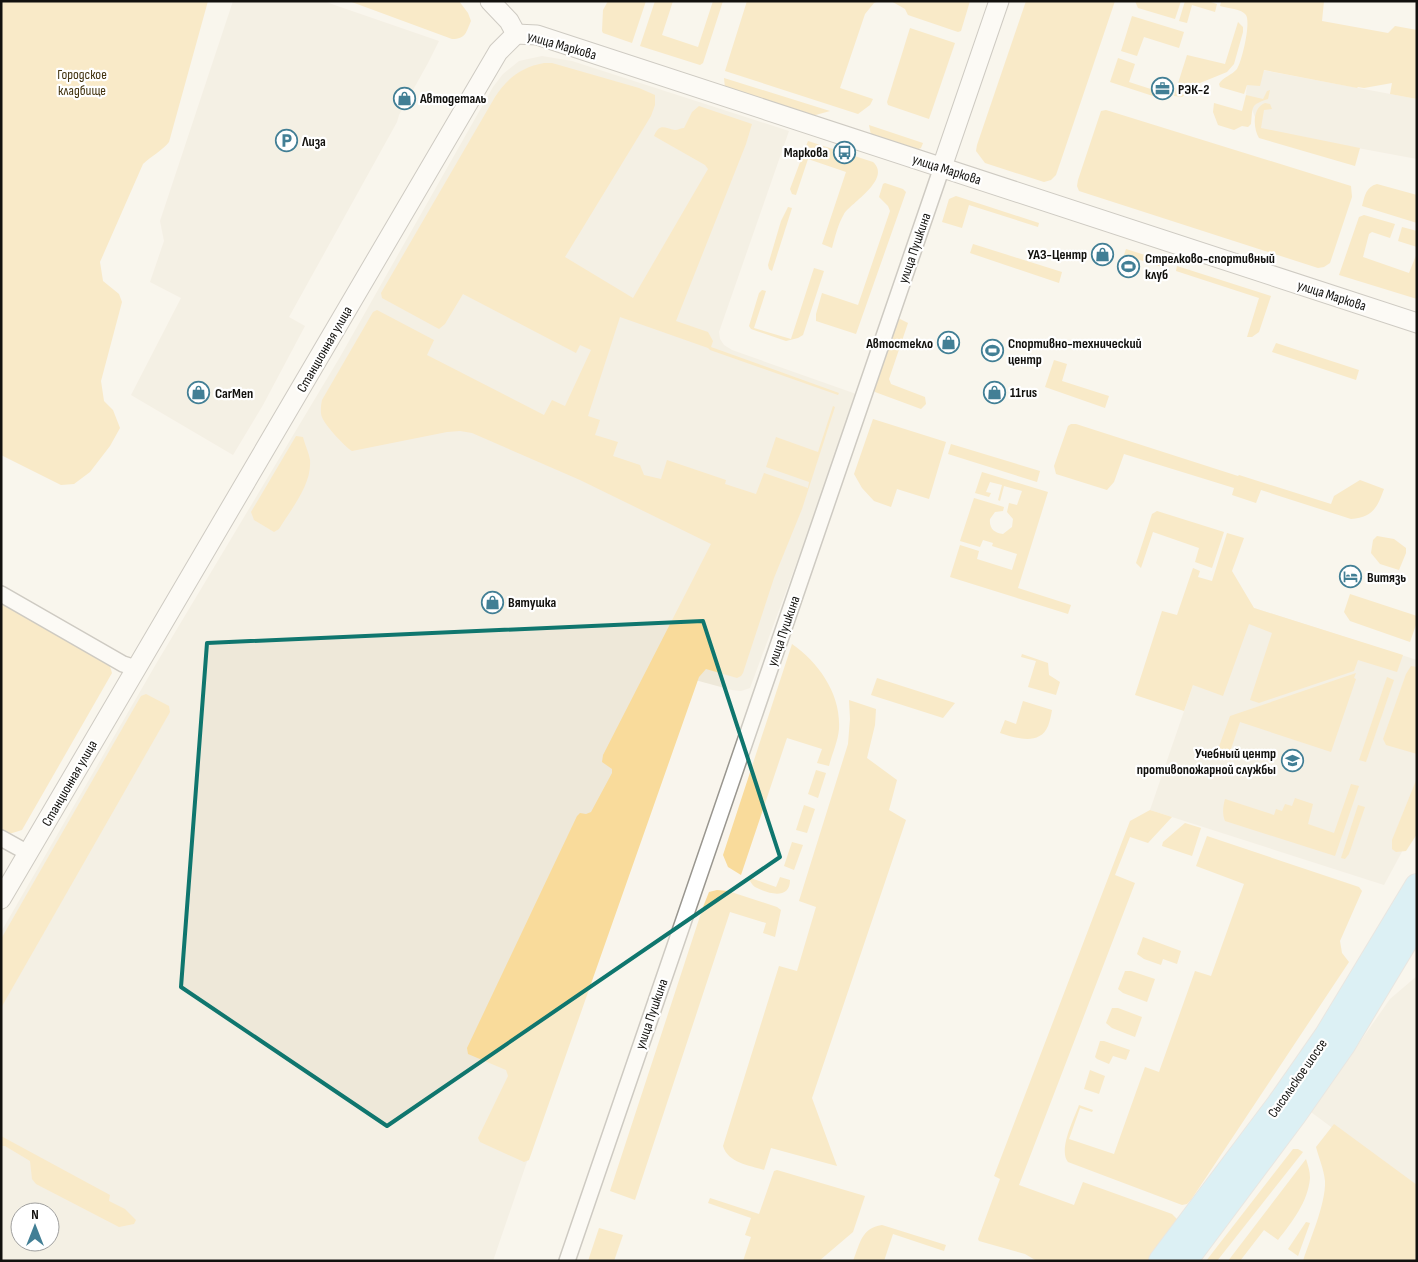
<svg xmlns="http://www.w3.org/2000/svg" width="1418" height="1262" font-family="'Sofia Sans Condensed',sans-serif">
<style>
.built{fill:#eee8d9;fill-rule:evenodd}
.green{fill:#f9db9b}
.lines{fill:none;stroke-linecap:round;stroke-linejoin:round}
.minor-casing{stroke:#99968f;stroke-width:18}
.tertiary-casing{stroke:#99968f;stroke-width:21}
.primary-casing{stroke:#d4d4d4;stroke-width:26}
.minor{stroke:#fff;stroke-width:15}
.tertiary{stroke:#fff;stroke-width:19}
.primary{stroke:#b9e9fc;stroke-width:24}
.marked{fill:none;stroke:#0f766e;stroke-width:4;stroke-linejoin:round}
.labels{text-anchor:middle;stroke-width:4.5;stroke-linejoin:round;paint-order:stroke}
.street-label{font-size:14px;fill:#12110e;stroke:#fff}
.park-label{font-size:14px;fill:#42330f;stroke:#fff}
.poi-label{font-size:14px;font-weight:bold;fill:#12110e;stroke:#fff;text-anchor:start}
</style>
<rect width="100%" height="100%" fill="#f9f5ed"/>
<g class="built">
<polygon points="233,1 323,1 439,41 428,63 399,115 397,122 289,317 305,326 263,405 233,455 131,395 181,298 150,282 164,241 160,221"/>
<path d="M542,56l30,5 217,70 -70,201 1,7 4,6 8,5 127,45 -109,293 -9,3 -9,-1 -37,-10 -4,2 -198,579h-492v-329l155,-268 184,-307 153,-270 10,-13 16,-13zM20,1212h30v30h-30z"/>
<polygon points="1262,70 1417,99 1417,159 1260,130 1246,94 1247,85"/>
<polygon points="1223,598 1417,660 1417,824 1384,885 1150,810"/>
<polygon points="1417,976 1417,1191 1311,1112 1390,999"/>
</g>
<g class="green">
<path d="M1,1h207l-39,141c-7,9 -18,14 -26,22l-43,98 3,19 16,13 3,8 -21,79 3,20 9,9 7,18 -10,18 -20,26 -16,12 -13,1 -60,-30z"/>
<path d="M349,1h110l9,12 3,8c-5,11 -5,18 -19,18z"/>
<polygon points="608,1 646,1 632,43 603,33 602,31 603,10"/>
<polygon points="655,1 673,1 662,35 698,47 713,1 723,1 703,63 700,65 640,46"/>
<polygon points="747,1 879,1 874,3 865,14 840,88 873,99 870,105 858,114 725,71"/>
<polygon points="891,1 970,1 961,31 958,32 908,15 905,9"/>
<polygon points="1026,1 1115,1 1056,175 1051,180 1044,182 985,163 976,151 977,145"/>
<polygon points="1135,1 1181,1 1175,19 1138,8"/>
<polygon points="1185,1 1208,1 1217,4 1215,12 1192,5 1187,23 1179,21"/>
<path d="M1219,1h105l-2,20 66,12 7,-7 22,4v69l-27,-5 2,-11 -28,5 -6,-1 -1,1 -93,-18 -4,16 -13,-1 -3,9 -24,-7 -1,-3c4,-7 13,-9 18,-15 5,-8 14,-46 9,-54 -4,-6 -19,-7 -26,-9l1,-4z"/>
<polygon points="1132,16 1184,32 1179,48 1144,37 1137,56 1121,51"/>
<polygon points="1238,22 1243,27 1243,32 1234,64 1227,72 1200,83 1182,97 1174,96 1187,55 1225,64"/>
<polygon points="910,28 955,43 929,119 888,105 887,102"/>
<polygon points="1118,58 1135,64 1129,82 1157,91 1156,97 1110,82"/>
<path d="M544,63h8l87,25 16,7v10l-4,11 -86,141 68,41 75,-129 -3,-4 -51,-29c6,-14 11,-7 21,-6 3,0 6,-2 9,-2l8,-16 7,-6 53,18 -6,20 -70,177 32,11 5,9 -2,6 128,46 -1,2 -128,-45 -2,-2 -88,-31 -32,99 12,4 -5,15 23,7 -5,14 27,9 4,10 17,4 6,-19 59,20 -1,4 31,10 8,-21 44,15 1,-6 -43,-15 10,-30 42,15 15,-46 2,1 -33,102 -28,69 -31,95 -2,3 -4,2 -31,-9 -7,8 -170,483 -5,2 -44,-20 -2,-4 30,-62 -2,-6 -38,-16 -1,-6 110,-232 3,-3 6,1 5,-2 21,-39v-4l-10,-7 1,-7 108,-211 -131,-64 -108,-47 -12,-2 -13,1 -95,19c-7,-4 -28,-27 -30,-34 -2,-5 -1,-12 0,-17l51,-88 4,-2 57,30 -7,15 117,60 8,-15 13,6 26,-56 -11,-5 -4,8 -113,-59 -18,30 -6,5 -57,-31 -1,-5 114,-196c12,-19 27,-30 49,-34z"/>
<polygon points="724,78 830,111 812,116 725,88"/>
<path d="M1270,90l-2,9c-18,6 -15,7 -17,25l-3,3 -6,-1 -8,4 -16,-5 -5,-13 1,-9 28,8 4,-16 17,4 4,-8z"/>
<path d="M1265,103l5,1 2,5 -8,1 -3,18 99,20 -5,18 -96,-28c-6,-10 -7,-30 6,-35z"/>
<polygon points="1106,110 1351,186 1352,197 1330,263 1324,267 1318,268 1079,191 1077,186 1078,180 1101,111"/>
<polygon points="869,125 923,143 921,148 916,150 871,135"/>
<path d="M808,141l65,21c19,17 -22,41 -29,52 -6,10 -9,23 -12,34l-10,-4 24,-72 -38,-13 -12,36 -4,-1 -2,-5z"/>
<polygon points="885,183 903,189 906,192 856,334 816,321 816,314 822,293 858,305 890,211 888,206 879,197 883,184"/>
<path d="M1377,184l40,11v28l-55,-17c3,-11 4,-19 15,-22z"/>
<polygon points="956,196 1039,223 1038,227 969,205 962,228 942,222 949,199"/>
<polygon points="788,207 792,208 772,271 769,269 768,265 781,221"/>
<polygon points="1364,215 1395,224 1390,238 1372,232 1369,234 1363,257 1409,273 1417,253 1417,299 1339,275 1359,217"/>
<polygon points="1402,227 1417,231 1417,247 1398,241"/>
<polygon points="973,244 1062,272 1059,283 970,253"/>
<polygon points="1126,249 1167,262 1165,268 1124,255"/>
<polygon points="1177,266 1271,296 1259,332 1252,337 1247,337 1259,298 1176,271"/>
<polygon points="814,268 824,271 803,335 798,338 786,341 751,329 749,326 759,293 762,290 766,291 754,328 791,339"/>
<polygon points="900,319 908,323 889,379 891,384 925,397 926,404 921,409 875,392 873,388 896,321"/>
<polygon points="1276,343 1359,370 1356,380 1272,352"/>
<polygon points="1054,360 1067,364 1062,381 1109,396 1105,408 1045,387"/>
<polygon points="873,419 946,442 929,499 897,489 891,507 874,501 862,488 854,474"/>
<path d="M1071,424h5l162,52 1,-1 92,29 3,-8 26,-16 24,9c-7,19 -11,28 -33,30l-90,-29 -5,13 -24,-8 2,-7 -110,-34 -10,28 -7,8 -51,-16 -2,-8 14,-40z"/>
<path d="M296,436l7,1c2,8 6,16 7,23 2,25 -19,49 -31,69l-5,3 -20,-12 -3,-8z"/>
<polygon points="951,444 1040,471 1037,482 948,454"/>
<path d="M982,472l66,20 -30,96 53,17 -3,9 -118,-37 10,-32 19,6 -2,8 35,11 5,-16 -25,-8 1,-3 -10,-3 -3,7 -20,-6 14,-43 30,9 -1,4 -8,1 -5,7c-1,9 4,14 13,15l9,-7 1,-8 -6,-7 2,-9 8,2 5,-14 -18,-5 -4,15 -2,-1 4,-15 -12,-3 -4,10 5,1 -2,4 -14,-4z"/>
<polygon points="1157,511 1224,532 1212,568 1195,562 1199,548 1153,532 1141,568 1136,563 1152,514"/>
<polygon points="1227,533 1244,538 1232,571 1254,608 1403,655 1397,672 1358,660 1354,671 1259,703 1250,700 1272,633 1249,624 1223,696 1193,685 1184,711 1135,695 1162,611 1177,615 1193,568 1200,571 1198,577 1212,581"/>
<polygon points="1377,536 1394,539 1406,548 1406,553 1399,570 1380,564 1371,553 1373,540"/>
<polygon points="1350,594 1417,616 1417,622 1410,642 1350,621 1344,612"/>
<polygon points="1,602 109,663 112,673 22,830 9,834 1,830"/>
<path d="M792,644c27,19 49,50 47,85 -1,12 -7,25 -10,37l-12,-3 5,-14 -35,-11 -46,137 -13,-8 -5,-12z"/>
<polygon points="1022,654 1048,663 1049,675 1060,682 1056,695 1028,687 1036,661 1021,657"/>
<polygon points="1411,666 1417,667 1417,754 1386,745 1383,739 1406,674"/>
<polygon points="1356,673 1354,678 1356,679 1331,752 1240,722 1229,755 1217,752 1230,716"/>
<polygon points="1387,677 1394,680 1366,762 1359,760"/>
<polygon points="877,678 955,703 943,718 871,695"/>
<polygon points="146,694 169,706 170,712 1,1008 1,939 141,696"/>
<path d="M849,700l27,9 -1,16 -8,33 30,22 -8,30 17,10 -94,278 25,68 -66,-18 -7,22c-15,-5 -36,-7 -41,-24l56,-180 18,5 19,-64 -17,-6 49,-157 2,-25z"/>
<path d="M1023,701l29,9c-1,5 -2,11 -4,16 -8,20 -33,12 -48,7l5,-13 11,4z"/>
<polygon points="816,770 826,773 818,798 808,794"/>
<polygon points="1417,778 1417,834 1406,851 1396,852 1392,849 1392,840"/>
<path d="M1351,784l8,2 -24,70 -110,-35c-3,-7 -2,-15 0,-22l49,16 2,-6 6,2 3,-7 7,2 3,-8 18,6 -5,20 26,9z"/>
<polygon points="804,805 815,809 807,833 796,830"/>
<polygon points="1358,805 1365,807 1349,854 1345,859 1341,858"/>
<polygon points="1150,810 1172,817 1148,843 1130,837 1115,875 1135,883 1019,1185 1074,1205 1083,1182 1172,1214 1178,1220 1178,1224 1149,1261 1037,1261 1025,1254 979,1241 978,1239 1000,1179 994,1176 1130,821"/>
<polygon points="1185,823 1201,828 1192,856 1162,846 1163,842"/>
<path d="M1207,836l152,51 3,4 -22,50 2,12 7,9 -158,238 -4,4 -5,1 -114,-43c-10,-12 6,-43 11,-57l14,5 -1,2 -12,-4 -11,31 45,15 31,-87 14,5 36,-101 16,5 33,-92 -48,-18z"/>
<polygon points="792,842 803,845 794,870 784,866"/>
<path d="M748,877l28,10 4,-10 10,3c0,20 -22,14 -35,7 -3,-2 -5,-6 -7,-10z"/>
<polygon points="717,890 728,891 777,907 781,910 775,937 763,933 766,923 730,912 635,1200 610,1191 703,907 709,892"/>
<polygon points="1143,937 1181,951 1177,964 1163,959 1161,965 1144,959 1137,954"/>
<polygon points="1125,971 1131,971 1155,979 1147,1002 1123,993 1118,989"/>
<polygon points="1112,1008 1118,1008 1142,1017 1135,1037 1112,1028 1106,1023"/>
<polygon points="1100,1041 1104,1041 1130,1050 1126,1060 1113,1056 1109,1064 1097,1059 1095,1057"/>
<polygon points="1090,1070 1105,1076 1099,1094 1084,1089"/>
<path d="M1334,1124l83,61v76h-114c7,-22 23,-57 22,-80 -1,-11 -6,-23 -9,-34z"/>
<polygon points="1,1136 110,1195 109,1201 125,1209 136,1220 134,1224 119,1227 36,1184 32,1179 30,1161 5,1146 1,1146"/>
<polygon points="1293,1149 1298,1149 1303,1152 1217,1261 1206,1261"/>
<path d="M1306,1159c2,6 4,13 4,19 -2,24 -18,44 -32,62l-14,-10 -24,31h-12z"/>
<polygon points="777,1170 865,1196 853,1232 819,1261 743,1261 751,1237 745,1235 751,1218 708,1203 710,1198 759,1214 774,1171"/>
<polygon points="1306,1222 1310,1223 1298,1256 1288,1249"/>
<path d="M882,1225l64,20 -2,6 -51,-17 -9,27h-31c7,-17 8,-33 29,-36z"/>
<polygon points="599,1228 623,1235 614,1261 588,1261"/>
</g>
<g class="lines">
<defs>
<g id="minor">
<polyline points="1,594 123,664 136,668"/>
<polyline points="1,838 28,853"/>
<polyline points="567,1261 942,167"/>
</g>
<g id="tertiary">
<polyline points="490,1 509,21 516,34"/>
<polyline points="516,34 537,35 1417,323"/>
<polyline points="942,167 999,1"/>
<polyline points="1,899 498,52 516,34"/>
</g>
<g id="primary">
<polyline points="1161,1261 1279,1104 1327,1035 1417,886"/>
<polyline points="1185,1261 1294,1115 1343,1045 1417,922"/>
</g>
</defs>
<use href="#minor" class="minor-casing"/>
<use href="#tertiary" class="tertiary-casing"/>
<use href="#primary" class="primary-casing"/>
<use href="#minor" class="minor"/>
<use href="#tertiary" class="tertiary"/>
<use href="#primary" class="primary"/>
</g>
<path d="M0 0H1418V1262H0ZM703,621l77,236 -393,269 -206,-139 26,-344z" fill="#f9f5ed" fill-opacity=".55" fill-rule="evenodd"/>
<path class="marked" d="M703,621l77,236 -393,269 -206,-139 26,-344z"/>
<defs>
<symbol id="office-ring" viewBox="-11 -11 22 22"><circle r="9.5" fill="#fff" stroke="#427f95" stroke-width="1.5"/><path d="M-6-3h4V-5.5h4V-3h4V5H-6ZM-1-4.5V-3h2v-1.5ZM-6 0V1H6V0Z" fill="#427f95"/></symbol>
<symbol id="shop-ring" viewBox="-11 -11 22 22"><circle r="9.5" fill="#fff" stroke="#427f95" stroke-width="1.5"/><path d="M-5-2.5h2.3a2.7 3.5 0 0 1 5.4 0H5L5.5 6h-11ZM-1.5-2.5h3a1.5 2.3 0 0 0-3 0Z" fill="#427f95"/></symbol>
<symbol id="parking-ring" viewBox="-11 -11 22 22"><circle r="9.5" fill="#fff" stroke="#427f95" stroke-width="1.5"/><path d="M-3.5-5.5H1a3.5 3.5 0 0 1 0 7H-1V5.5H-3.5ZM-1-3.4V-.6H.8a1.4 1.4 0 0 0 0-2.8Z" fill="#427f95"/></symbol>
<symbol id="bus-ring" viewBox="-11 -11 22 22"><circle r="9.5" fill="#fff" stroke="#427f95" stroke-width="1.5"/><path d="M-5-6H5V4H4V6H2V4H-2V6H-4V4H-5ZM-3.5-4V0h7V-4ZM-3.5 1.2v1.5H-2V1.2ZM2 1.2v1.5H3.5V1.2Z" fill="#427f95"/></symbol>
<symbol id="stadium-ring" viewBox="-11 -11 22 22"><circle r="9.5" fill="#fff" stroke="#427f95" stroke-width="1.5"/><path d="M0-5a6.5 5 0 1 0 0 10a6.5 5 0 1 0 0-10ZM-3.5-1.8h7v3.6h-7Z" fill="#427f95"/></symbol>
<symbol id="hotel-ring" viewBox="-11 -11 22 22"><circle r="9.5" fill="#fff" stroke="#427f95" stroke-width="1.5"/><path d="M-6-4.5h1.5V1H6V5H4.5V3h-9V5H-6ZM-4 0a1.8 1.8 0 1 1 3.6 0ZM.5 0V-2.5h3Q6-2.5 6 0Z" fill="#427f95"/></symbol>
<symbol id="university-ring" viewBox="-11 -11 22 22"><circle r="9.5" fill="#fff" stroke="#427f95" stroke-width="1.5"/><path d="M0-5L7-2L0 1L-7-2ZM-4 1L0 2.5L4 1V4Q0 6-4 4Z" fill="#427f95"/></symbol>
</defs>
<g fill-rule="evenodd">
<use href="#office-ring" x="1150" y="76" width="25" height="25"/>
<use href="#shop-ring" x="392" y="86" width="25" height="25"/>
<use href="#parking-ring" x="274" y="128" width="25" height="25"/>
<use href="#bus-ring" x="832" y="140" width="25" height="25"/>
<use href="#shop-ring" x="1090" y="242" width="25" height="25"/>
<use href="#stadium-ring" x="1116" y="254" width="25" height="25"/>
<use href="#shop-ring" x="936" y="330" width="25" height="25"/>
<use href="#stadium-ring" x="980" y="338" width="25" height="25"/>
<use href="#shop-ring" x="982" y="380" width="25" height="25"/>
<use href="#shop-ring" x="186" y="380" width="25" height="25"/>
<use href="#hotel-ring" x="1338" y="564" width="25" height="25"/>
<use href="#shop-ring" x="480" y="590" width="25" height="25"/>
<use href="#university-ring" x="1280" y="748" width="25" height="25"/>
</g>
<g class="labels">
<g class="street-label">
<text transform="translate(562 45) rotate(16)" y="5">улица Маркова</text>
<text transform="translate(947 169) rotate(18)" y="5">улица Маркова</text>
<text transform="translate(914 248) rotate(-71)" y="5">улица Пушкина</text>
<text transform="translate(1332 295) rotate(18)" y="5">улица Маркова</text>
<text transform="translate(324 349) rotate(-60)" y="5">Станционная улица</text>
<text transform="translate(783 631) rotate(-71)" y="5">улица Пушкина</text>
<text transform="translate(69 783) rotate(-60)" y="5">Станционная улица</text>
<text transform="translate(651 1014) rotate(-71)" y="5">улица Пушкина</text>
<text transform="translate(1297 1078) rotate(-55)" y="5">Сысольское шоссе</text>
</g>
<g class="park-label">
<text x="82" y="79">Городское<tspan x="82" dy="16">кладбище</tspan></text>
</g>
<g class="poi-label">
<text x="1178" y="94">РЭК-2</text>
<text x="420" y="103">Автодеталь</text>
<text x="302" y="146">Лиза</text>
<text x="828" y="157" text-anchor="end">Маркова</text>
<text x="1087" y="259" text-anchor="end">УАЗ-Центр</text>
<text x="1145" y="263">Стрелково-спортивный<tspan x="1145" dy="16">клуб</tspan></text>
<text x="933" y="348" text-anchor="end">Автостекло</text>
<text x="1008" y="348">Спортивно-технический<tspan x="1008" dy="16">центр</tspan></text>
<text x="1010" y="397">11rus</text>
<text x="215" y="398">CarMen</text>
<text x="1367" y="582">Витязь</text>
<text x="508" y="607">Вятушка</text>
<text x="1276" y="758" text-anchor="end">Учебный центр<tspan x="1276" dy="16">противопожарной службы</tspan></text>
</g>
</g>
<rect width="1418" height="1262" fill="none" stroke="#12110e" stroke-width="5"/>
<g transform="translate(35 1227)"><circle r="24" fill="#ffffff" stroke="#a0a09f"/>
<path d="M0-4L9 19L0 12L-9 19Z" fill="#427f95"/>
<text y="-8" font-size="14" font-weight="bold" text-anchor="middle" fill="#12110e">N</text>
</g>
</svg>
